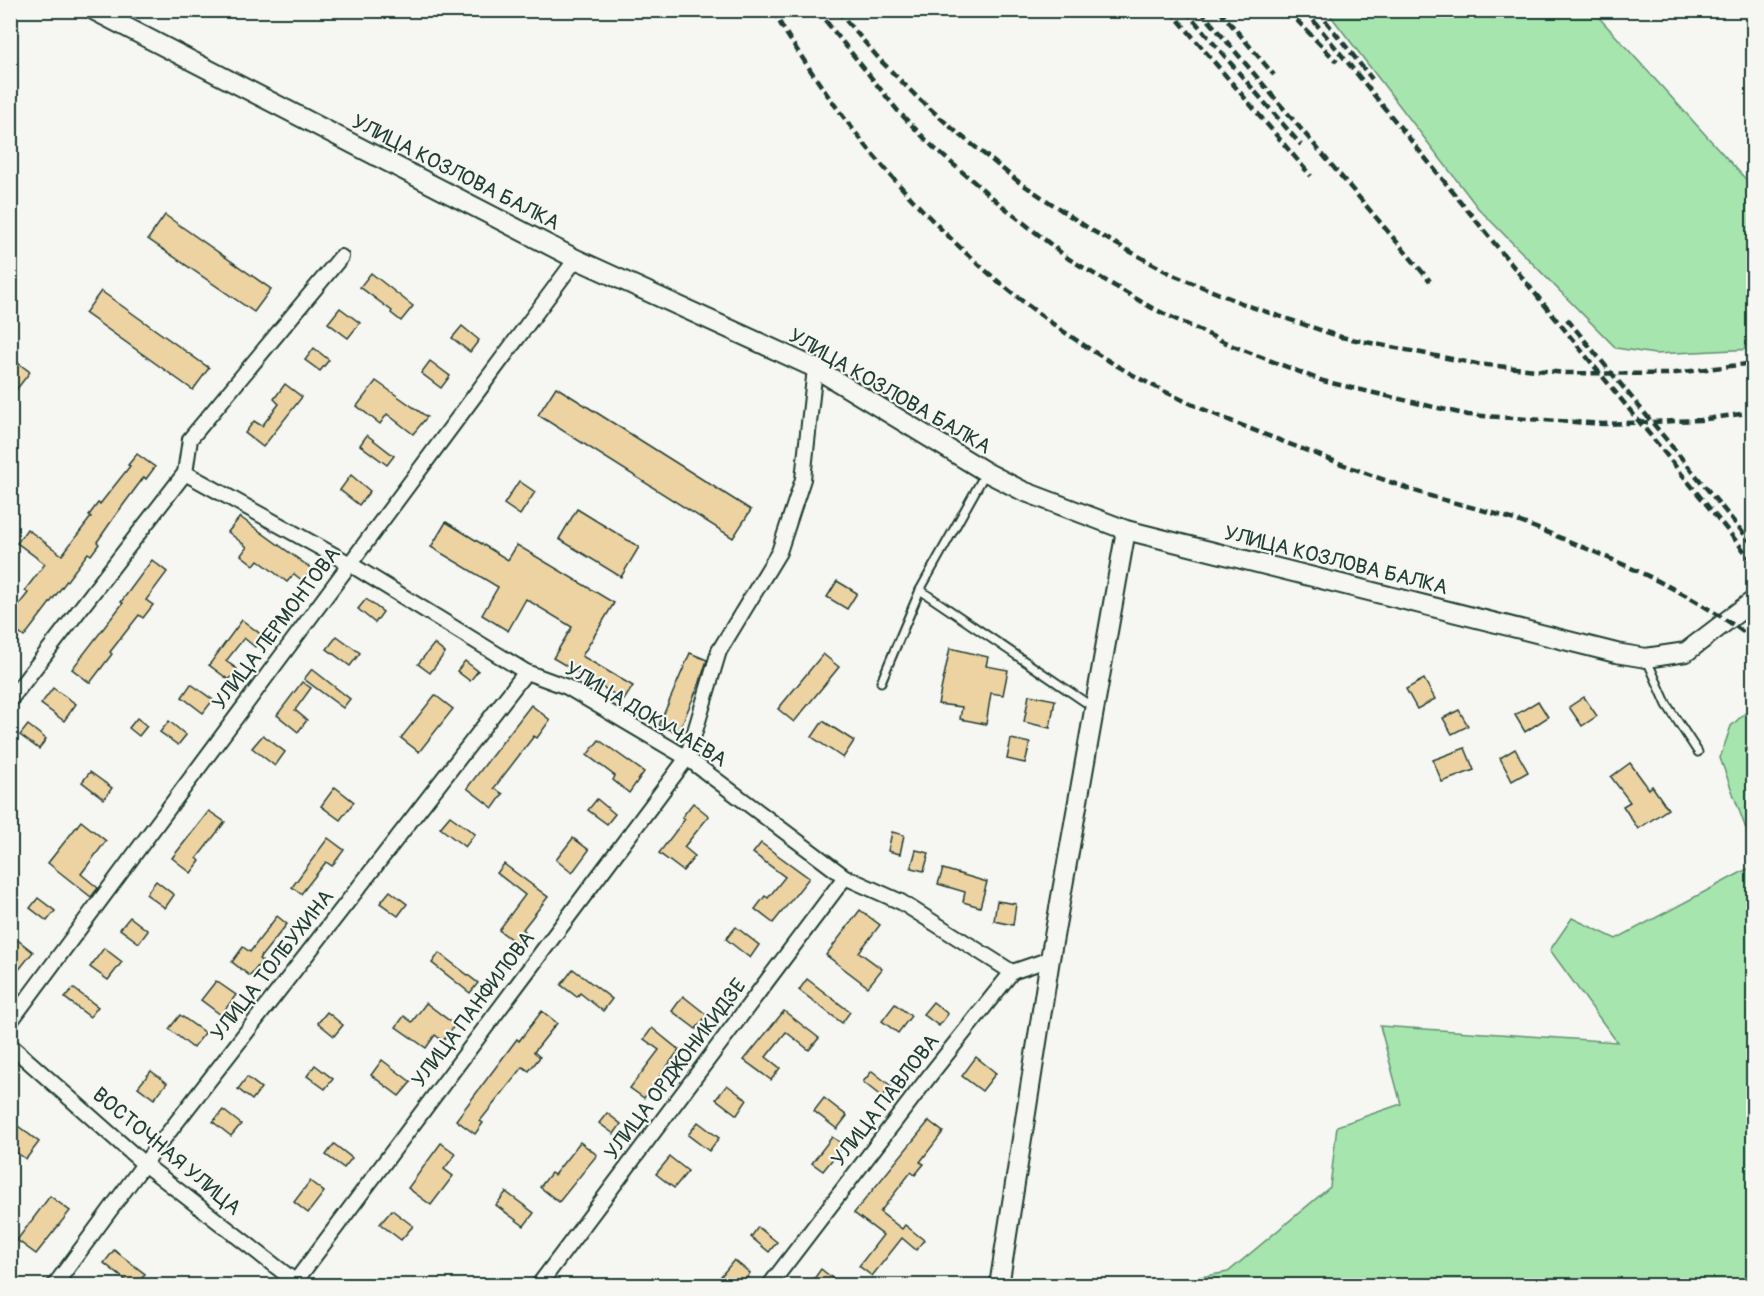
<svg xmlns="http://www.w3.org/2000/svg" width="1764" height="1296" font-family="Pangolin,sans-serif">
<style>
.green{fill:#a6e5ae;stroke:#629171;stroke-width:1.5}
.building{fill:#edd3a2;stroke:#1f3d34;stroke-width:1.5}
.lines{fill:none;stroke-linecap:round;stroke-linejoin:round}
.lane-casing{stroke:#1f3d34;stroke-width:11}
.street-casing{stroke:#1f3d34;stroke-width:18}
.secondary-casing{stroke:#1f3d34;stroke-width:22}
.lane{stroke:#f6f6f2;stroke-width:7}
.street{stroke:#f6f6f2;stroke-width:14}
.secondary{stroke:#f6f6f2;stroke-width:18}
.rail{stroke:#1f3d34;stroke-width:4.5;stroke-dasharray:9 4.5;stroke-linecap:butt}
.labels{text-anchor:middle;stroke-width:4.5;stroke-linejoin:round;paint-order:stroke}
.street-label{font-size:21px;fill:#1f3d34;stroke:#f6f6f2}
</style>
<rect width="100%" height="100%" fill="#f6f6f2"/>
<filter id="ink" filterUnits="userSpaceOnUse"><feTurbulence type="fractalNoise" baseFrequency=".0167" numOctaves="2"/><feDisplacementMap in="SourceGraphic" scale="12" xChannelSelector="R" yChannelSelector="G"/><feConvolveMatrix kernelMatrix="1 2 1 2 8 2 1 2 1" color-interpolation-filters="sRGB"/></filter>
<g filter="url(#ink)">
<g class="green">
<polygon points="1327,11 1593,11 1753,187 1753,349 1655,354 1616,348 1478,208"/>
<polygon points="1753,706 1753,848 1720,758 1731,726"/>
<polygon points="1753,866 1753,1285 1156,1285 1228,1272 1330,1187 1337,1126 1401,1104 1380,1026 1617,1042 1550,950 1572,918 1616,939"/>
</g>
<g class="building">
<polygon points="165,215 271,289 254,312 148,239"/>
<polygon points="371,273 413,306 401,321 391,313 392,311 360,287"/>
<polygon points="101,291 209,368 193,390 85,313"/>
<polygon points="340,308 360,323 348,338 328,323"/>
<polygon points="462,326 479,340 470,352 452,338"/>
<polygon points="314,348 329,360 320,371 305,360"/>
<polygon points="10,357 30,372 10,398"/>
<polygon points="430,361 450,376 441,388 421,373"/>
<polygon points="376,381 427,417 413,434 387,414 380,424 357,406"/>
<polygon points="285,384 302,397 263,447 245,433 254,421 262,426 279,404 274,399"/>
<polygon points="556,387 751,510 733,538 538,415"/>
<polygon points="367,435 394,456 387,465 360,445"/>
<polygon points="137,454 155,467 146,479 144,477 115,516 97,542 99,544 91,555 88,553 24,637 10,626 10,616 28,593 25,590 45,564 17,543 27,529 62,555 91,517 89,515 98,503 100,504 130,466 128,465"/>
<polygon points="351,475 370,491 359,505 340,490"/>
<polygon points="519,481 535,492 520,515 504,504"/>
<polygon points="577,509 639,547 621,577 559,539"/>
<polygon points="240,517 312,569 303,581 294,574 287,582 258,560 254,565 241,555 247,547 228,532"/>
<polygon points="446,522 508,560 517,545 614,603 582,656 633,686 624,700 553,658 572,627 526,599 508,631 482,615 498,587 431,547"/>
<polygon points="152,560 167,572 146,600 153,605 143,618 139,615 110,652 112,654 90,683 72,669 123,603 121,602"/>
<polygon points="837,581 857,593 847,609 827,597"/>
<polygon points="366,599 383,612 375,623 358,609"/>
<polygon points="242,620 263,636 255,647 244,638 226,661 237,669 229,680 209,665"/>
<polygon points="337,636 360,653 350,666 327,649"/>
<polygon points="434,644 445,653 430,673 418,664"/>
<polygon points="950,648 988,657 986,666 1008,670 1003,695 991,693 986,724 960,719 962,707 938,704"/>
<polygon points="690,653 707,660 700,682 678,733 659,725"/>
<polygon points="823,654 839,667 794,722 778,709"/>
<polygon points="465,661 478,671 470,681 457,671"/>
<polygon points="312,669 350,699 343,708 304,679"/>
<polygon points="1424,679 1435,699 1417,709 1406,689"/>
<polygon points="302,682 311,688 295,710 307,720 298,732 277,715"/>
<polygon points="191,684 213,700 203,713 182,697"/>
<polygon points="53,688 76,704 64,721 41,704"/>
<polygon points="435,695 453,709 419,752 401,738"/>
<polygon points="1029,695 1055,700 1050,728 1024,722"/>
<polygon points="1584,697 1597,716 1582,726 1569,707"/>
<polygon points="1538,701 1548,717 1525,732 1515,715"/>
<polygon points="531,705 550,720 537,738 534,736 494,788 503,794 493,808 467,788"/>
<polygon points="1459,710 1468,726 1452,734 1443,718"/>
<polygon points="137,718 147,726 139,736 129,728"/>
<polygon points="169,721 186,735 178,745 160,732"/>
<polygon points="823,721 854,741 843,758 812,737"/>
<polygon points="28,725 46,739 39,749 20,735"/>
<polygon points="263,735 285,752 275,766 252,748"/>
<polygon points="1011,739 1030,743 1025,763 1007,759"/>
<polygon points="599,740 644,772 629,793 613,780 615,776 587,755"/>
<polygon points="1465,748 1474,770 1442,782 1433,760"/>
<polygon points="1515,749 1528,772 1512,781 1500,758"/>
<polygon points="1630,763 1649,789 1652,786 1668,809 1638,829 1623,806 1630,802 1611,777"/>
<polygon points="90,772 112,788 104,799 82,782"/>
<polygon points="335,787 354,802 340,820 321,806"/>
<polygon points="597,799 615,814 607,824 588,810"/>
<polygon points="693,803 709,816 684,847 695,856 683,871 659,853 685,819 682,817"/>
<polygon points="209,811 225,822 197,858 200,861 191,873 172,858"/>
<polygon points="450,816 475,834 465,847 440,828"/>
<polygon points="81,821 106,841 81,874 98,888 91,897 48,863"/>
<polygon points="892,832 904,835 900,854 888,851"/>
<polygon points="328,838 344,850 332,866 326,862 301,894 292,887"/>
<polygon points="573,838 589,850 572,873 556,860"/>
<polygon points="761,843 809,878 773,923 755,909 765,896 768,898 785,877 753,853"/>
<polygon points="916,850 929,853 924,871 911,868"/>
<polygon points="504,864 548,897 523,929 525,931 516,943 499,930 525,895 497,873"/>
<polygon points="943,869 987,882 980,907 963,902 965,892 938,884"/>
<polygon points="156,881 174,895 165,908 146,894"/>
<polygon points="390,891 407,904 398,916 380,903"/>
<polygon points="38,898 55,911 47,921 30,908"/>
<polygon points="997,901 1016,904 1013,925 994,921"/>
<polygon points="860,910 880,925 859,952 882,969 868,987 826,955"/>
<polygon points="277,916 287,924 259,959 262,961 250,976 232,962 243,947 250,952"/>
<polygon points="130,917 148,931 139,943 120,929"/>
<polygon points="736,927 759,945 750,958 726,939"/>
<polygon points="10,934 33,952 10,981"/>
<polygon points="104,948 122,962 108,980 90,967"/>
<polygon points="439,953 478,983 470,993 432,963"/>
<polygon points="573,969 612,999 603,1011 580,993 577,997 561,985"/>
<polygon points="807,979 850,1012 842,1023 799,990"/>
<polygon points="216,981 236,995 221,1015 201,1000"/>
<polygon points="73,988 98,1007 90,1017 65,998"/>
<polygon points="683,996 707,1015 696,1029 672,1011"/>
<polygon points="933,1002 948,1014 939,1026 923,1014"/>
<polygon points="426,1003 455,1025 443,1041 435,1035 426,1048 396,1027 404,1016 412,1022"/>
<polygon points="895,1004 911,1016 898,1033 882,1021"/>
<polygon points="542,1011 557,1023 534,1052 540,1057 529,1071 523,1067 480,1121 483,1123 475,1134 456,1120 517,1039 519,1041"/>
<polygon points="784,1011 819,1038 809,1050 786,1032 766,1057 780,1068 771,1080 744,1060"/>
<polygon points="327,1012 343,1025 334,1036 318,1023"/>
<polygon points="180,1015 205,1033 193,1048 169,1029"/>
<polygon points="652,1028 679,1050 644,1098 630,1088 659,1050 644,1039"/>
<polygon points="976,1057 996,1073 982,1091 962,1076"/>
<polygon points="382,1060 411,1082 399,1096 371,1075"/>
<polygon points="315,1065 333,1079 325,1089 307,1076"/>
<polygon points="151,1071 167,1083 154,1099 138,1087"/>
<polygon points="872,1071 891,1086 882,1097 863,1082"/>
<polygon points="247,1077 261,1088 252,1100 238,1089"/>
<polygon points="727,1085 747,1100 737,1115 716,1099"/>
<polygon points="824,1098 847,1116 837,1129 814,1111"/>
<polygon points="223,1110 241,1124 231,1136 213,1122"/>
<polygon points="607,1113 621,1124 614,1134 599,1123"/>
<polygon points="10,1120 39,1142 26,1159 10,1148"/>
<polygon points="929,1121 943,1132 920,1162 924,1164 915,1175 911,1172 880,1212 902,1229 905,1225 924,1240 916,1250 902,1238 872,1276 859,1266 883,1235 854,1213"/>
<polygon points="698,1122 719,1138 709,1151 688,1135"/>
<polygon points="832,1137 844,1145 823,1171 812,1163"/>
<polygon points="580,1142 597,1155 559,1202 540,1187 551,1173 554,1175"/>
<polygon points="441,1143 456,1154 444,1169 453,1176 431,1205 408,1188"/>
<polygon points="334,1144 352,1158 344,1168 326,1155"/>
<polygon points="670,1157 688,1171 674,1188 656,1174"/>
<polygon points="310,1181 324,1192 308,1213 294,1202"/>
<polygon points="506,1192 534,1213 524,1226 496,1205"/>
<polygon points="50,1196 70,1211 36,1254 17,1240"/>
<polygon points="392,1210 413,1226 401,1240 380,1224"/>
<polygon points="758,1227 777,1242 769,1252 751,1237"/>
<polygon points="114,1250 145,1274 136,1286 133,1286 104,1263"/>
<polygon points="734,1260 750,1273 741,1286 725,1286 718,1280"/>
<polygon points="821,1269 842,1286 809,1286"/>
</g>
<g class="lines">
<defs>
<g id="lane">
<polyline points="986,472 920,590 1094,708"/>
<polyline points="1647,660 1667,705 1698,752"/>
<polyline points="881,682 920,590"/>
</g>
<g id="street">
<polyline points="185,473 350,564 526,672 567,687 687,758 845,877 901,902 1012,972"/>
<polyline points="10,700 185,473 190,439 341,257"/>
<polyline points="10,1022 576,259"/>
<polyline points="10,1045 144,1164 301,1286"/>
<polyline points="54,1286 144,1164 526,672"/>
<polyline points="292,1286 687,758 719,651 779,552 803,479 815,368"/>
<polyline points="538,1286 845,877"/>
<polyline points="769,1286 934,1070 1012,972 1050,959"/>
</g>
<g id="secondary">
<polyline points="93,10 576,259 815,368 986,472 1023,491 1126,530 1616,653 1646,658 1686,652 1754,600"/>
<polyline points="999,1286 1050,959 1126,530"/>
</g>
</defs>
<use href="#lane" class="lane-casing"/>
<use href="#street" class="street-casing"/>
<use href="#secondary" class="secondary-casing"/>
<use href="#lane" class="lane"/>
<use href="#street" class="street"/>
<use href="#secondary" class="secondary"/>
<g class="rail">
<path d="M773,10c11,22 25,41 38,61 81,121 189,228 315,300 60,34 124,58 187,82 34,13 68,26 102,38 26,9 54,15 81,23 30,9 60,22 89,34 60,25 117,52 169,92"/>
<polyline points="817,10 898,111 934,148 1000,204 1069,259 1152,308 1233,346 1323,381 1468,415 1604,424 1700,420 1754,412"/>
<polyline points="837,10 881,61 917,97 954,130 1019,182 1091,230 1173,275 1249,306 1341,337 1477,364 1565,373 1668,374 1754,363"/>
<polyline points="1170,10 1311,176"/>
<polyline points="1185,10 1301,145"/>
<polyline points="1200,10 1430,281"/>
<polyline points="1219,10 1274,75"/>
<polyline points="1287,10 1337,62"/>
<polyline points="1305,10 1754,563"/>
<polyline points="1317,10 1372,79"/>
<polyline points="1567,319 1754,546"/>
</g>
</g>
</g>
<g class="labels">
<g class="street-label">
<text transform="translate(456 172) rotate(27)" y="7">УЛИЦА КОЗЛОВА БАЛКА</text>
<text transform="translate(890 391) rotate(30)" y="7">УЛИЦА КОЗЛОВА БАЛКА</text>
<text transform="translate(1336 560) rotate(14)" y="7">УЛИЦА КОЗЛОВА БАЛКА</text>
<text transform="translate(276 628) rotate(-53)" y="7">УЛИЦА ЛЕРМОНТОВА</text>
<text transform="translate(646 714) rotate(31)" y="7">УЛИЦА ДОКУЧАЕВА</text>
<text transform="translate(272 965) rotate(-52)" y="7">УЛИЦА ТОЛБУХИНА</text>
<text transform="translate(473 1009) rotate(-53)" y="7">УЛИЦА ПАНФИЛОВА</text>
<text transform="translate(675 1069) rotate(-53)" y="7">УЛИЦА ОРДЖОНИКИДЗЕ</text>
<text transform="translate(885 1100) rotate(-52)" y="7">УЛИЦА ПАВЛОВА</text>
<text transform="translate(167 1151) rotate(40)" y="7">ВОСТОЧНАЯ УЛИЦА</text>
</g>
</g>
<rect width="1764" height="1296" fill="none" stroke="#f6f6f2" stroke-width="36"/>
<rect x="18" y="18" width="1728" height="1260" fill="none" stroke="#1f3d34" stroke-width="2" filter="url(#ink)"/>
</svg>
